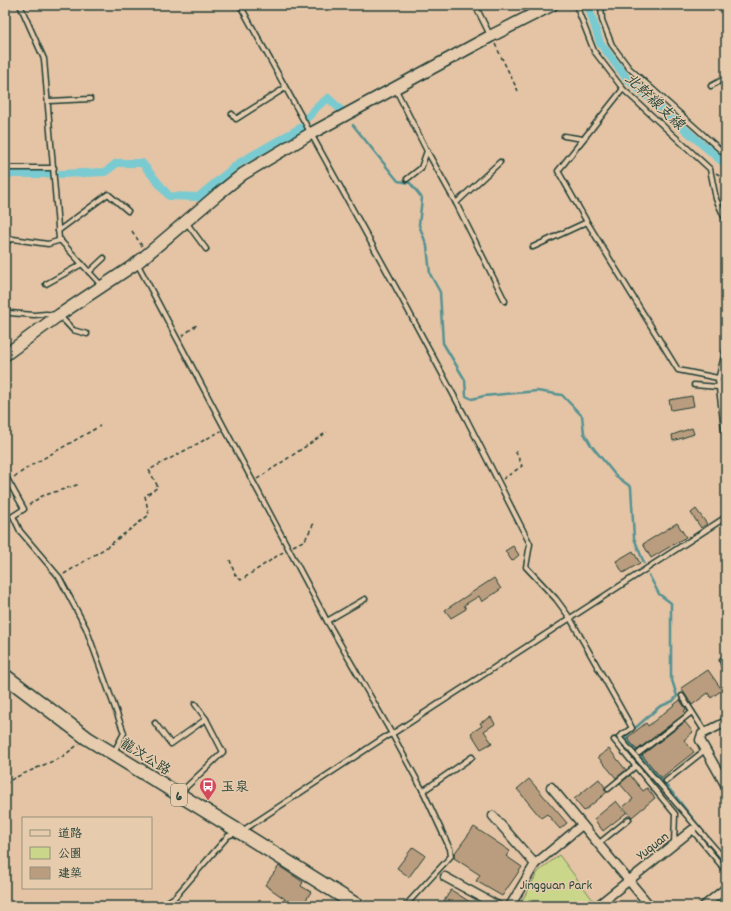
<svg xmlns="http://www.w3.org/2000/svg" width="731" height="911" font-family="Dekko,'LXGW WenKai TC',sans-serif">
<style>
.green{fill:#cad689;stroke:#748a5e}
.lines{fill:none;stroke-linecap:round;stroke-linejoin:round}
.stream{stroke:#569292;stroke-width:2.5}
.canal{stroke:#7acbd1;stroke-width:8}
.building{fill:#ba9d7e;stroke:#1f3d34}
.service-casing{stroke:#1f3d34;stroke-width:7}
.minor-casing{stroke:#1f3d34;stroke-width:11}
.secondary-casing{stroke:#1f3d34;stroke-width:14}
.primary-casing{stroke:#1f3d34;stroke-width:16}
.path{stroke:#1f3d34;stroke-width:1.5;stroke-dasharray:4 3;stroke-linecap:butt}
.service{stroke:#e6cbad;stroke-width:4}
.minor{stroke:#e6cbad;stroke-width:8}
.secondary{stroke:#e6cbad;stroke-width:11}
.primary{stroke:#e6cbad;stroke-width:13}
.labels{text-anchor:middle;stroke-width:3;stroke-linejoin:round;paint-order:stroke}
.shield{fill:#e6cbad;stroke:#5b6858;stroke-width:1}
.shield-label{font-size:13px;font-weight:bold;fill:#1f3d34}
.street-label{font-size:14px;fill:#1f3d34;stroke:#e6cbad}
.poi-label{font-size:14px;fill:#1f3d34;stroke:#e6cbad;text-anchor:start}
.park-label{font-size:14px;fill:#284538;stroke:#e6cbad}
.water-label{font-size:15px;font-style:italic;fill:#24443c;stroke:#e6cbad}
</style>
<rect width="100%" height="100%" fill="#e4c4a5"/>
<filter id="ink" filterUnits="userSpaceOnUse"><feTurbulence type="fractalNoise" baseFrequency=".025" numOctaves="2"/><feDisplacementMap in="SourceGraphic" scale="8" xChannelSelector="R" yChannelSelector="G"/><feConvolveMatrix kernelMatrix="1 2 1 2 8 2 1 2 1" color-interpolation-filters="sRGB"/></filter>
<g filter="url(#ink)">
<polygon class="green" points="559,855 593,900 585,906 519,906 538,872"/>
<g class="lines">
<g class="stream">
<polyline points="353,125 398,181 410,183 422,198 419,225 427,246 430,274 440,292 443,343 465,380 466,396 472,399 484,396 537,391 562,395 582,416 584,433 591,445 616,476 631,487 634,538 644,563"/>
<polyline points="716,156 726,148"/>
<polyline points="649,575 659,594 671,603 671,677 677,696 673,701 659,707 625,737 676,797 709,839"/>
</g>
<g class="canal">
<polyline points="588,5 600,43 628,80 726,165"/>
<polyline points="308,117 317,107 328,98 340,109"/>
<polyline points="5,174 47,174"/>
<polyline points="61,174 105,172 117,163 142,163 169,196 198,197 239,163 300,128"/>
</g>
</g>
<g class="building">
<polygon points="692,396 694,406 671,410 669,400"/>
<polygon points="692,428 694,434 673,441 672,435"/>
<polygon points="696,509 707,524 701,528 691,513"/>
<polygon points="677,523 686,537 651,558 643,544"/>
<polygon points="513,546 519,555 512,561 505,551"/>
<polygon points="633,551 640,563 623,573 616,561"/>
<polygon points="494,578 501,589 482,602 479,596 464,605 466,609 451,618 445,610"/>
<polygon points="708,670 722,690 711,698 708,693 692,705 681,688"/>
<polygon points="680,700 686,709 684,711 686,713 637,750 627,738 646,723 648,726"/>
<polygon points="491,717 495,724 484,731 492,743 481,749 471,733 482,726 480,723"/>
<polygon points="685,722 693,732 684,740 694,752 661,778 642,755"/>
<polygon points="609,749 626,770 616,778 598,757"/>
<polygon points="630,775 643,791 647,788 655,798 632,817 623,807 633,799 620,784"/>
<polygon points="529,779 567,823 560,829 547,814 541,818 517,789"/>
<polygon points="599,779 605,787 605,790 607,792 584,811 574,799"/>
<polygon points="616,801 626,813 603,831 594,819"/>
<polygon points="474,827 510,851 506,856 522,867 502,896 476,881 480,875 454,858 454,854"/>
<polygon points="413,847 425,855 409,877 397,868"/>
<polygon points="279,866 303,882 301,886 311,892 302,906 290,906 283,902 285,899 265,885"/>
<polygon points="451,890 456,893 476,906 452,906 444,901"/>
</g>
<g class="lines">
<defs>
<g id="service">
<polyline points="20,5 44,59 59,239 101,285"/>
<polyline points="240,5 401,297 467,420 530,544 526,567 556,599 570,618 632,728 619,737 726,861"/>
<polyline points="475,5 490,35"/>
<polyline points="576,5 594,51 623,89 710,169 716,199 726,221"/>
<polyline points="601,5 602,20 612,45 629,68 726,155"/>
<polyline points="711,86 726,78"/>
<polyline points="395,88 427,151 456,203 505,301"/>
<polyline points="623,89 558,171 587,222 678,370 718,378"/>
<polyline points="49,101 90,99"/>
<polyline points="232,114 236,119 285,88"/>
<polyline points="564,136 583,139"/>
<polyline points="5,168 54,168"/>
<polyline points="407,179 421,168 427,151"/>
<polyline points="456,203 500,162"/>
<polyline points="186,222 206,249"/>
<polyline points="58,231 108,194 128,211"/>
<polyline points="5,241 13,239 48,244 61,240"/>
<polyline points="533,247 587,222"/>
<polyline points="138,265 327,621 392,734 423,791 450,849 451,856 405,906"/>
<polyline points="89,272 104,258"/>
<polyline points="46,284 82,264"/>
<polyline points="5,310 10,313 34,315 46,314 59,315 73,330 87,334"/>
<polyline points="726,348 718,380 726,445"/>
<polyline points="719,383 726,397"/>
<polyline points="694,385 718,387"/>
<polyline points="5,475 24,509 13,516 20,531 59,577 86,628 124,733 114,752"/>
<polyline points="327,621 365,599"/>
<polyline points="726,657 722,660 726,674"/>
<polyline points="682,696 705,732"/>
<polyline points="155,723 171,744 206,719"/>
<polyline points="614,740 675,814 674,844"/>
<polyline points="639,753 692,712"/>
<polyline points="666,781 705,750"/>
<polyline points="608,789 636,766"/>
<polyline points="423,791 472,757"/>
<polyline points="181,792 223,752 206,719 195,704"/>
<polyline points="692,830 726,871"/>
<polyline points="242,831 385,737 392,734 726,517"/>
<polyline points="598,844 629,819"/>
<polyline points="161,906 175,897 228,836 236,833"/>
</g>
<g id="minor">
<polyline points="726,722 702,734 700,740 726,786"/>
<polyline points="551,787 650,906"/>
<polyline points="493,816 535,864"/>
<polyline points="445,877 498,906"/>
<polyline points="510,906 535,864 582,825"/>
<polyline points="597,906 692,830"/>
<polyline points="704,906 726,888"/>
</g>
<polyline id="secondary" points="5,355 59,315 137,263 218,194 243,174 310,134 491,36 552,5"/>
<polyline id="primary" points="5,676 87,738 240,832 358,906"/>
</defs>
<use href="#service" class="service-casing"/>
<use href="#minor" class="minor-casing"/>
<use href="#secondary" class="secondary-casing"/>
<use href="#primary" class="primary-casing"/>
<g class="path">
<polyline points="495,44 518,91"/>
<polyline points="716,173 726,179"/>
<polyline points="132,231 142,246"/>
<polyline points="182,336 198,324"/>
<polyline points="14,477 32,465 100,426"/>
<polyline points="257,479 327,432"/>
<polyline points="503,479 522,466 515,450"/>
<polyline points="29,505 42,496 80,484"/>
<polyline points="293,546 305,540 315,521"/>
<polyline points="230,560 235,575 241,580 283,552"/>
<polyline points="64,574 107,547 149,515 145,496 158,487 149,470 221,431"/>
<polyline points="5,784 14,778 62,757 79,744"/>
<polyline points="178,901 182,906"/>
</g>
<use href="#service" class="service"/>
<use href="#minor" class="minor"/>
<use href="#secondary" class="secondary"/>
<use href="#primary" class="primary"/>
</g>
</g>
<defs>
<symbol id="bus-pin" viewBox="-11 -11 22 30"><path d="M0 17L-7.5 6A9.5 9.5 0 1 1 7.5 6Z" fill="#d1495b" stroke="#e6cbad"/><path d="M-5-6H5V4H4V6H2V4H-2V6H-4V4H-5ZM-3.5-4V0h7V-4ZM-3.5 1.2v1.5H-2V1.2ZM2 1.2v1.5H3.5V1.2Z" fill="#fff"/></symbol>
</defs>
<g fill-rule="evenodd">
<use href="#bus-pin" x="198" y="776" width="20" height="27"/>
</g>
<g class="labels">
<rect class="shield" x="171" y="784" width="16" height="22" rx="3"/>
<g class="shield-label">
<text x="179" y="800">6</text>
</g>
<g class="street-label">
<text transform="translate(146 756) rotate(32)" y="5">龍汶公路</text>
<text transform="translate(652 845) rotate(-38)" y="5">Yuquan</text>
</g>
<g class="poi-label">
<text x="221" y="791">玉泉</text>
</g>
<g class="park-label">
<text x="556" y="889">Jingguan Park</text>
</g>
<g class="water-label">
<text transform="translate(655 101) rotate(43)" y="5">北幹線支線</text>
</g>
</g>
<rect width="731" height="911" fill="none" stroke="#e6cbad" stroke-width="20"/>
<rect x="10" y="10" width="711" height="891" fill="none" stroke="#1f3d34" stroke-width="1.5" filter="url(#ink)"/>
<rect x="22" y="817" width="130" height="72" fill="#e6cbad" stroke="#96927d"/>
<rect x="30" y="830" width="20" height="6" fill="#e6cbad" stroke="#96927d"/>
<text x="58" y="837" font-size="12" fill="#1f3d34">道路</text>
<rect x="30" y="847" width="20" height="12" fill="#cad689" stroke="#96927d"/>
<text x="58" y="857" font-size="12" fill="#1f3d34">公園</text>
<rect x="30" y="867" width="20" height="12" fill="#ba9d7e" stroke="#96927d"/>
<text x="58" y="877" font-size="12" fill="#1f3d34">建築</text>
</svg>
